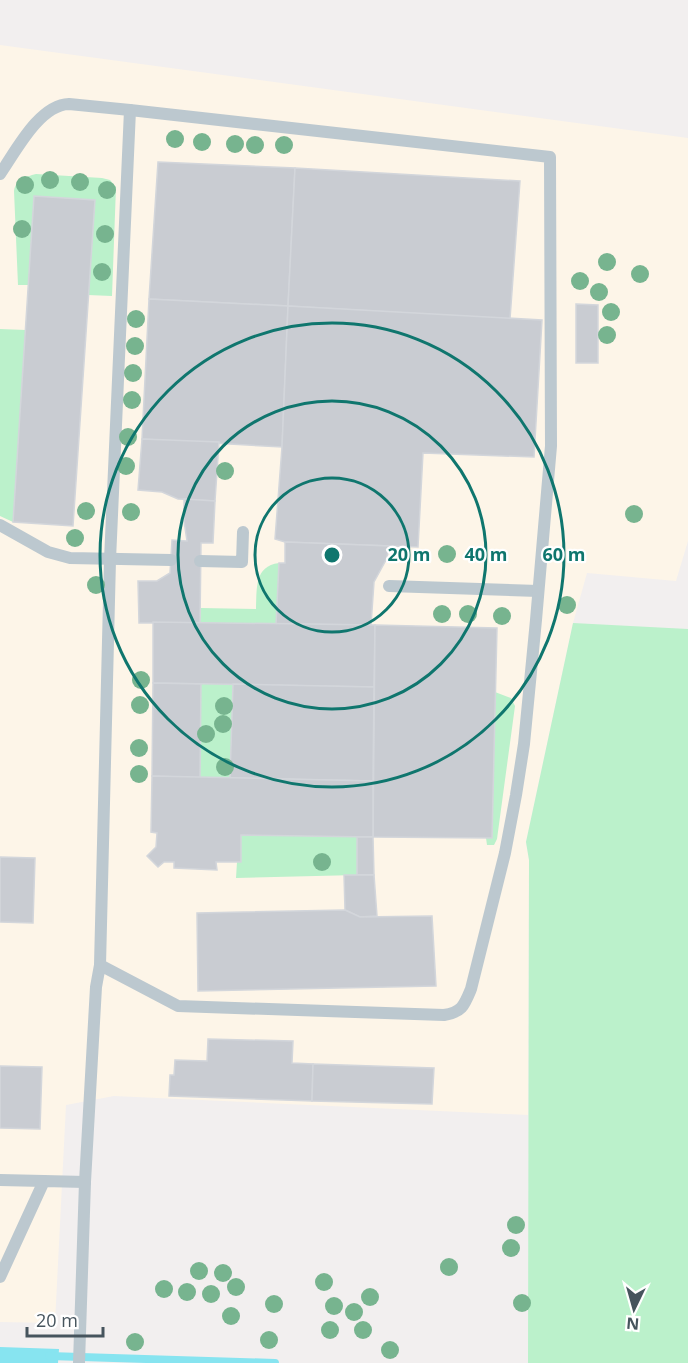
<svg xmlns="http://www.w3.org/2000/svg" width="688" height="1363" font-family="'Open Sans',sans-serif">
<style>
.commercial{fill:#fdf5e8}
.green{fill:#bbf1cb}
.water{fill:#87e4f0}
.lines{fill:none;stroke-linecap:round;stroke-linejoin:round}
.stream{stroke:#87e4f0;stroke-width:8}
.building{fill:#c9ccd2;stroke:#d3d6db;stroke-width:1.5}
.service{stroke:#bcc8cf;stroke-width:12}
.tree{fill:#77b48f}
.ring{fill:none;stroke:#0f766e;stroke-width:3}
.centre{fill:#0f766e;stroke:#fff;stroke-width:3}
.ring-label{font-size:18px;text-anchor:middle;font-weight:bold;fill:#0f766e;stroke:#fff;stroke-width:4.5;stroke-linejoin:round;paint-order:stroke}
</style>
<rect width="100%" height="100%" fill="#f2efef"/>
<polygon class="commercial" points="0,45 688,138 688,541 676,581 587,573 573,623 526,842 529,860 528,1115 114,1096 66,1105 55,1323 0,1322"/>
<g class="green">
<path d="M36,174l66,4 8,2 6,7 -4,109 -24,-1 6,-95 -59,-4 -6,89h-11l-4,-94c2,-12 11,-14 22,-17z"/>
<polygon points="0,329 26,330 13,522 0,516"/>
<path d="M279,563l-3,61 -76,-1 1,-15 55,1c1,-20 -2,-43 23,-46z"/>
<polygon points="573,623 688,629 688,1363 528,1363 529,860 526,842"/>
<polygon points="201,684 233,684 230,778 200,778"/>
<polygon points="495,692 511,698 515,706 497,839 494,845 487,845 486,838 492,838"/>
<polygon points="241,835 357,837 357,875 236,878 237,862 241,862"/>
</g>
<polygon class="water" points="0,1347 59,1349 58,1363 0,1363"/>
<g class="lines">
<polyline class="stream" points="49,1356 275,1363"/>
</g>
<g class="building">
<polygon points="158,162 295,168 288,306 149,299"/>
<polygon points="295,168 520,181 510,319 288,306"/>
<polygon points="34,196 95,200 73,526 13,522"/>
<polygon points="149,299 288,306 282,447 142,439"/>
<polygon points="576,304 598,305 598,363 576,363"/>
<polygon points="288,306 542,320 534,457 423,453 418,547 285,542 275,539 282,447"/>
<polygon points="142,439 219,442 215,501 178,499 162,492 138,490"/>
<polygon points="184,499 215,501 213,543 201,543 200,623 139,623 138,581 157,581 170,573 172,540 187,541 184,521"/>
<polygon points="285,542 390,546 386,560 374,582 371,625 276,624 279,563 285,563"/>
<polygon points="153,622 375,625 374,687 153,683"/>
<polygon points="375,625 497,628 492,838 373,837"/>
<polygon points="153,683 201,684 200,778 152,776"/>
<polygon points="233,684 374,687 373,781 230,778"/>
<polygon points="152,776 373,781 373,837 241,835 241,862 216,862 217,870 174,868 174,862 164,862 158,867 147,856 156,847 157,833 151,832"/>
<polygon points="357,837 373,837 374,875 357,875"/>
<polygon points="0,857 35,858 33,923 0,922"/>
<polygon points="344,875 374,875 377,916 360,917 345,910"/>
<polygon points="345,910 360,917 432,916 436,986 198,991 197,913"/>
<polygon points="208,1039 293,1041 292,1063 313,1064 312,1101 169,1096 170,1075 174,1075 175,1060 207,1061"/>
<polygon points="313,1064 434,1068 432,1104 312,1101"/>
<polygon points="0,1066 42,1067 40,1129 0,1128"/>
</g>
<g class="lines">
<g class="service">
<path d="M0,174c16,-23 39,-69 69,-70l61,6"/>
<polyline points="0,525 48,552 70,558 171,560"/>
<polyline points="200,561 242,562 243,532"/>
<polyline points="389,586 538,591"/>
<polyline points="0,1180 44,1181"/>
<polyline points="0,1277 44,1181 85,1182"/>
<path d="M79,1363l6,-181 11,-195 4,-22 10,-405 20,-450 420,47 1,289 -15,174 -12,124 -8,51 -11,58 -34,136c-7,17 -9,23 -27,26l-266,-9 -78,-41"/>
</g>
</g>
<g class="tree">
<circle cx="175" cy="139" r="9"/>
<circle cx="202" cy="142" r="9"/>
<circle cx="235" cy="144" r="9"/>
<circle cx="255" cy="145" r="9"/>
<circle cx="284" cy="145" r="9"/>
<circle cx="50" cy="180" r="9"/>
<circle cx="80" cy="182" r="9"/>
<circle cx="25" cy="185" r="9"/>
<circle cx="107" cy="190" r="9"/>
<circle cx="22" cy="229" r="9"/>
<circle cx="105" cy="234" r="9"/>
<circle cx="607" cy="262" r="9"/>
<circle cx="102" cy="272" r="9"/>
<circle cx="640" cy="274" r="9"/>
<circle cx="580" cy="281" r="9"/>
<circle cx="599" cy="292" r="9"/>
<circle cx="611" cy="312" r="9"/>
<circle cx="136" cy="319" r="9"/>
<circle cx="607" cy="335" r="9"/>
<circle cx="135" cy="346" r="9"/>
<circle cx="133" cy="373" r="9"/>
<circle cx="132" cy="400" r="9"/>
<circle cx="128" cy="437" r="9"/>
<circle cx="126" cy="466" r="9"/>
<circle cx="225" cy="471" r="9"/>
<circle cx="86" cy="511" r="9"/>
<circle cx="131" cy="512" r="9"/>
<circle cx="634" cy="514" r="9"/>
<circle cx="75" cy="538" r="9"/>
<circle cx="447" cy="554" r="9"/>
<circle cx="96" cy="585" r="9"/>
<circle cx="567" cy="605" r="9"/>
<circle cx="442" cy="614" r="9"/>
<circle cx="468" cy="614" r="9"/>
<circle cx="502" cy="616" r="9"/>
<circle cx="141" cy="680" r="9"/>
<circle cx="140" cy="705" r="9"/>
<circle cx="224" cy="706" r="9"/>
<circle cx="223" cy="724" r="9"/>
<circle cx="206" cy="734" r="9"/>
<circle cx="139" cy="748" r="9"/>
<circle cx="225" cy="767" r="9"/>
<circle cx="139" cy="774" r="9"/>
<circle cx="322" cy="862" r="9"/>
<circle cx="516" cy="1225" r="9"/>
<circle cx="511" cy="1248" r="9"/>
<circle cx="449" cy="1267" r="9"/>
<circle cx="199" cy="1271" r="9"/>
<circle cx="223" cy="1273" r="9"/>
<circle cx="324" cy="1282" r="9"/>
<circle cx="236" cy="1287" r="9"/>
<circle cx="164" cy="1289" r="9"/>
<circle cx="187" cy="1292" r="9"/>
<circle cx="211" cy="1294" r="9"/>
<circle cx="370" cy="1297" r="9"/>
<circle cx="522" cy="1303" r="9"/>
<circle cx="274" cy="1304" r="9"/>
<circle cx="334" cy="1306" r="9"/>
<circle cx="354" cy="1312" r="9"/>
<circle cx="231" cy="1316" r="9"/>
<circle cx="330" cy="1330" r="9"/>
<circle cx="363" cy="1330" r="9"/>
<circle cx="269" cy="1340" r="9"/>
<circle cx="135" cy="1342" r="9"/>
<circle cx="390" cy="1350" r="9"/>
</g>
<g class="ring">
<circle cx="332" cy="555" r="77"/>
<circle cx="332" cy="555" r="154"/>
<circle cx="332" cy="555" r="232"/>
</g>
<circle cx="332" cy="555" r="9" class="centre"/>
<g class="ring-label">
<text x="409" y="561">20 m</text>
<text x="486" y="561">40 m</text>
<text x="564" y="561">60 m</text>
</g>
<g transform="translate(634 1309) rotate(185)" stroke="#ffffff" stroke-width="4.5" paint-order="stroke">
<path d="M0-4.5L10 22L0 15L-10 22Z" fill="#46545d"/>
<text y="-9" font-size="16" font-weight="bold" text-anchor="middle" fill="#46545d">N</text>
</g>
<path d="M27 1327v9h76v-9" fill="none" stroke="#46545d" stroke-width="3"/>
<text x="36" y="1327" font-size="18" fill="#46545d" stroke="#ffffff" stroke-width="4.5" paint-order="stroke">20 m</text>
</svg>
